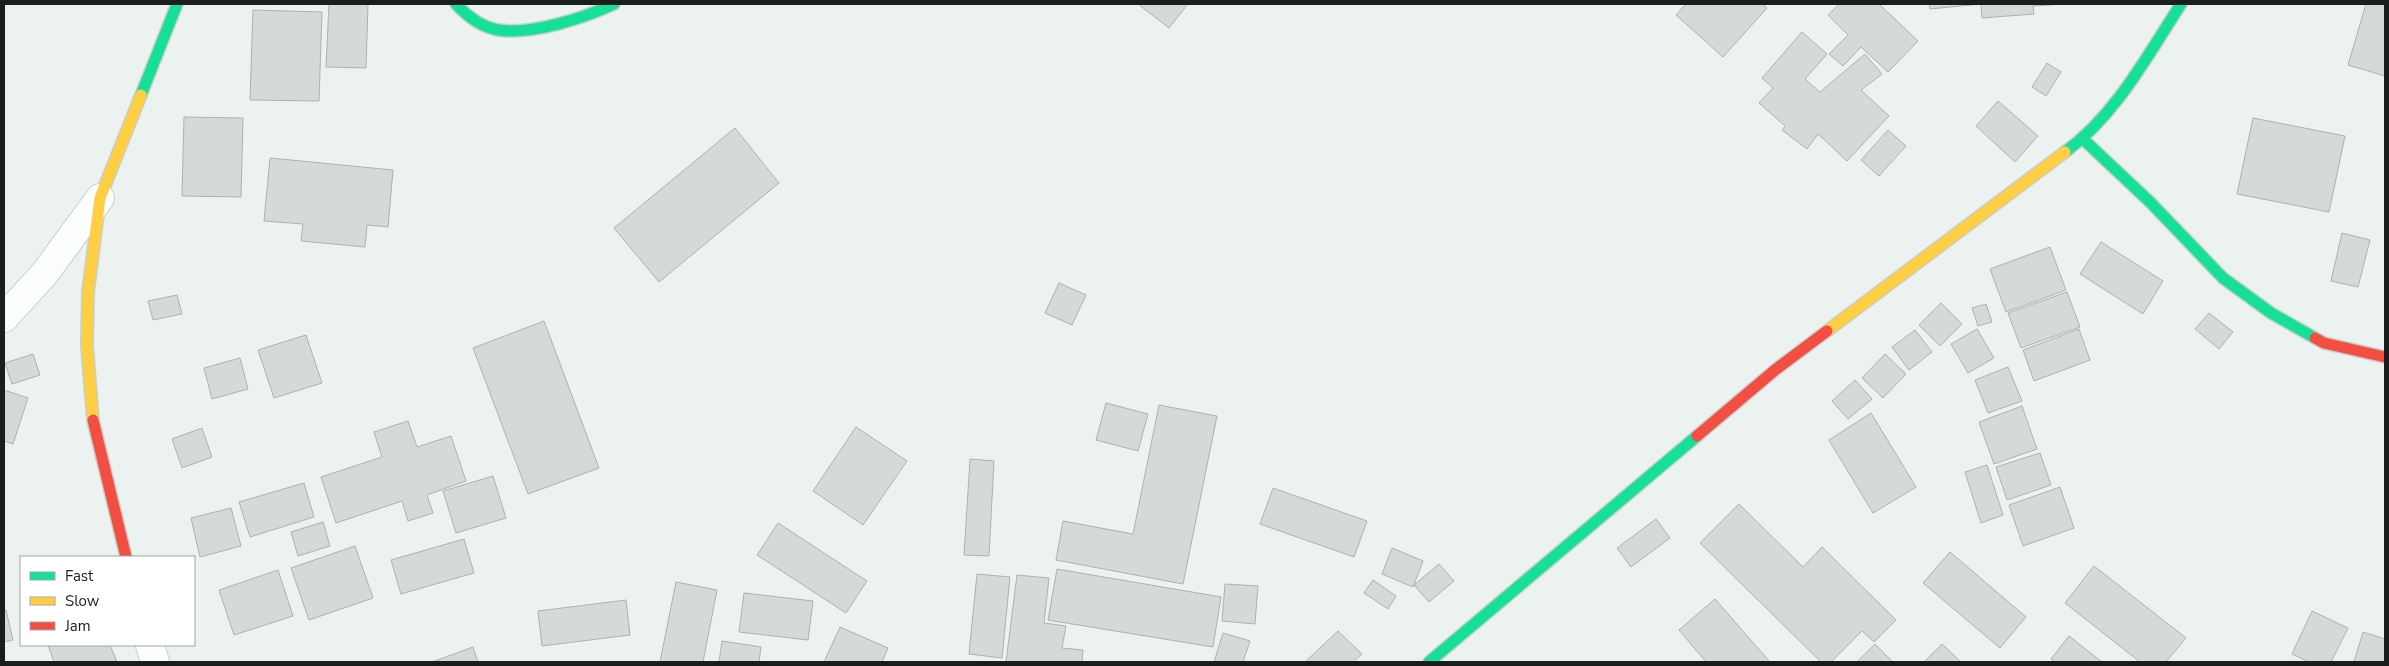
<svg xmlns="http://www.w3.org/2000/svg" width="2389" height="666" font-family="'Nunito Sans',sans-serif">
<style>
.building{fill:#d5dad8;stroke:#adb2af}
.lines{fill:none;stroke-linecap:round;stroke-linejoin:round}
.street-casing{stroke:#c9cecb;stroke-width:30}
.fast-casing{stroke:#c9cecb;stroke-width:14}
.slow-casing{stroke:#c9cecb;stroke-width:14}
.jam-casing{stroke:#c9cecb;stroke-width:14}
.street{stroke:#fcfdfd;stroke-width:28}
.fast{stroke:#16e098;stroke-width:11}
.slow{stroke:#ffcf43;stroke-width:11}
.jam{stroke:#f24e42;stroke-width:11}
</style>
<rect width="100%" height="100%" fill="#ecf2ef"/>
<g class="building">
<polygon points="329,4 368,4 366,68 326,67"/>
<polygon points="1138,4 1188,4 1169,28"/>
<polygon points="1686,4 1762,4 1767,8 1723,57 1676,15"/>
<polygon points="1839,4 1879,4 1918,41 1888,72 1861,47 1843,66 1829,54 1848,35 1828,15"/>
<polygon points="1929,4 2064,4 2033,6 2034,14 1982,18 1981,4 1930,9"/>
<polygon points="2366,4 2385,4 2385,76 2348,65"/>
<polygon points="253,10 322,12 319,101 250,100"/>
<polygon points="1802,32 1827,54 1805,79 1820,92 1865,54 1882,74 1861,90 1889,116 1847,161 1818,134 1807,149 1782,130 1785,126 1759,103 1773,88 1762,78"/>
<polygon points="2047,63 2061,72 2046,96 2032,87"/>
<polygon points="1998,101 2038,136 2015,162 1976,126"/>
<polygon points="184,117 243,118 241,197 182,196"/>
<polygon points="2253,118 2345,136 2329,212 2237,194"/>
<polygon points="735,128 779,183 659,282 614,228"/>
<polygon points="1888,130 1906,146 1879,176 1861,160"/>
<polygon points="270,158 393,170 388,227 367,225 365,247 301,241 303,224 264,221"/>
<polygon points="2342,233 2370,240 2358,287 2331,281"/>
<polygon points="2101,242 2163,281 2143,314 2080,274"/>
<polygon points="2050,247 2066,290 2006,312 1990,269"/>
<polygon points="1059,283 1086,295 1072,325 1045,313"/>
<polygon points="2067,292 2080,327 2021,348 2008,313"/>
<polygon points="177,295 182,314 153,320 148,301"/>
<polygon points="1941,303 1962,324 1940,346 1919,325"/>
<polygon points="1986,304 1992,322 1978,326 1972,308"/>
<polygon points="2209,313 2233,332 2219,349 2195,329"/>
<polygon points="544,321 599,468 528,494 473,348"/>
<polygon points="1977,329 1994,358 1968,373 1951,344"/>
<polygon points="2079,329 2090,360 2034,381 2023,350"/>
<polygon points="1915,330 1932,352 1909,370 1892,347"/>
<polygon points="306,335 322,383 274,398 258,350"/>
<polygon points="33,354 40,375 12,384 5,363"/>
<polygon points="1885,354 1906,374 1883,398 1862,378"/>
<polygon points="240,358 248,389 212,399 204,368"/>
<polygon points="2008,367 2022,401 1988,413 1975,380"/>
<polygon points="1855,380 1872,399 1848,419 1832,401"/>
<polygon points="4,390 28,398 13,444 4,441"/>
<polygon points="1106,403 1148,414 1138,451 1096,440"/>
<polygon points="1159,405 1217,416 1183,584 1056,560 1063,521 1133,534"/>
<polygon points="2022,406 2037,449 1994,464 1979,422"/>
<polygon points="1871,413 1916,487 1873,513 1829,440"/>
<polygon points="408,421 417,447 451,436 466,481 427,495 433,513 408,521 402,501 336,523 321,477 382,457 374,432"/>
<polygon points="856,427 907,461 863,525 813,491"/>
<polygon points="202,428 212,457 182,468 172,439"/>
<polygon points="2040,453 2051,485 2007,500 1996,467"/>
<polygon points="970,459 994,461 989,556 964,555"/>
<polygon points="1987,465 2003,515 1981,523 1965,472"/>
<polygon points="493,476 506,518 456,533 443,491"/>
<polygon points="304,483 314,517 250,537 239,502"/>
<polygon points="2060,487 2074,528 2023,546 2009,505"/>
<polygon points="1273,488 1367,521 1354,557 1260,524"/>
<polygon points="1739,504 1803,567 1822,547 1896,620 1874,642 1862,631 1831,662 1821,662 1700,543"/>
<polygon points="231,508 241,546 200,557 191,518"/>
<polygon points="1656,519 1670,538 1631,567 1617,548"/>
<polygon points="323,522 330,546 298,556 291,532"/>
<polygon points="778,523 867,581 846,613 757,555"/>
<polygon points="464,539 474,573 401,594 391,560"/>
<polygon points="355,546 373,598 309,620 291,568"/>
<polygon points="1392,548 1423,561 1413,587 1382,574"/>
<polygon points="1950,552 2026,617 2000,648 1923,583"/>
<polygon points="1439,564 1454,581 1429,602 1414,585"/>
<polygon points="2094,566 2186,638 2166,662 2140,662 2065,603"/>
<polygon points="1057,569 1221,597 1213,647 1048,620"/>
<polygon points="278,570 293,616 234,635 219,590"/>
<polygon points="977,574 1010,577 1002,658 969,654"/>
<polygon points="1017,575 1049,578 1044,623 1066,626 1062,648 1083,650 1082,662 1006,662"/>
<polygon points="1373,580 1396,596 1388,609 1364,593"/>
<polygon points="676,582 717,590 703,662 660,662"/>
<polygon points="1225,584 1258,586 1255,624 1222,621"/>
<polygon points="744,593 813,601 808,640 739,632"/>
<polygon points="1715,599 1770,662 1706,662 1679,630"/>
<polygon points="626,600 630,635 542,646 538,611"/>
<polygon points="4,610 6,610 13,640 4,642"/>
<polygon points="2312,611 2348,628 2331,662 2309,662 2292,654"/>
<polygon points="840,627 888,648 882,662 824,662"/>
<polygon points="1338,631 1362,654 1353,662 1305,662"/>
<polygon points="2363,632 2385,639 2385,662 2354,662"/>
<polygon points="1223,633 1250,641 1243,662 1214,662"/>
<polygon points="2069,636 2102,662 2054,662 2051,659"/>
<polygon points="722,641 761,647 759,662 719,662"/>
<polygon points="1875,644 1893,662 1857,662"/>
<polygon points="1942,644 1961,662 1924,662"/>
<polygon points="48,645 110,645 117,662 54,662"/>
<polygon points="473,647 478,662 432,662"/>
</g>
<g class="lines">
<defs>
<g id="street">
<polyline points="4,318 45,273 100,198"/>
<polyline points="150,645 155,662"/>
</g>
<g id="fast">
<path d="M456,4c11,12 26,23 42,26 34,5 86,-12 116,-26"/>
<polyline points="141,95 177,4"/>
<polyline points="2083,139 2151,203 2223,278 2271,313 2315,338"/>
<path d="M2065,152c51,-37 82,-96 116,-148"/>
<polyline points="1429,662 1697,436"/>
</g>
<g id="slow">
<polyline points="1827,331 2065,152"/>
<polyline points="93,420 87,345 88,292 100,198 141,95"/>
</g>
<g id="jam">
<polyline points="2315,338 2324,343 2385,357"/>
<polyline points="93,420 126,557"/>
<polyline points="1697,436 1775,370 1827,331"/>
</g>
</defs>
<use href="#street" class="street-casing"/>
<use href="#fast" class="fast-casing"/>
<use href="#slow" class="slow-casing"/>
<use href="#jam" class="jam-casing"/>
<use href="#street" class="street"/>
<use href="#fast" class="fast"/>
<use href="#slow" class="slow"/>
<use href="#jam" class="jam"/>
</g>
<rect width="2389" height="666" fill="none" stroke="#1a1e1c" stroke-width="10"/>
<rect x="20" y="556" width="175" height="90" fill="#ffffff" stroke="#a3a5a4"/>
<rect x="30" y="572" width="25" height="8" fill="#16e098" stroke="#a3a5a4"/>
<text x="65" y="581" font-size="15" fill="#1a1e1c">Fast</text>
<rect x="30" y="597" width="25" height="8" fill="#ffcf43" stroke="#a3a5a4"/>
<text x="65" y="606" font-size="15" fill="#1a1e1c">Slow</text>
<rect x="30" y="622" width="25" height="8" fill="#f24e42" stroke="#a3a5a4"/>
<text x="65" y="631" font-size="15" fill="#1a1e1c">Jam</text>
</svg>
